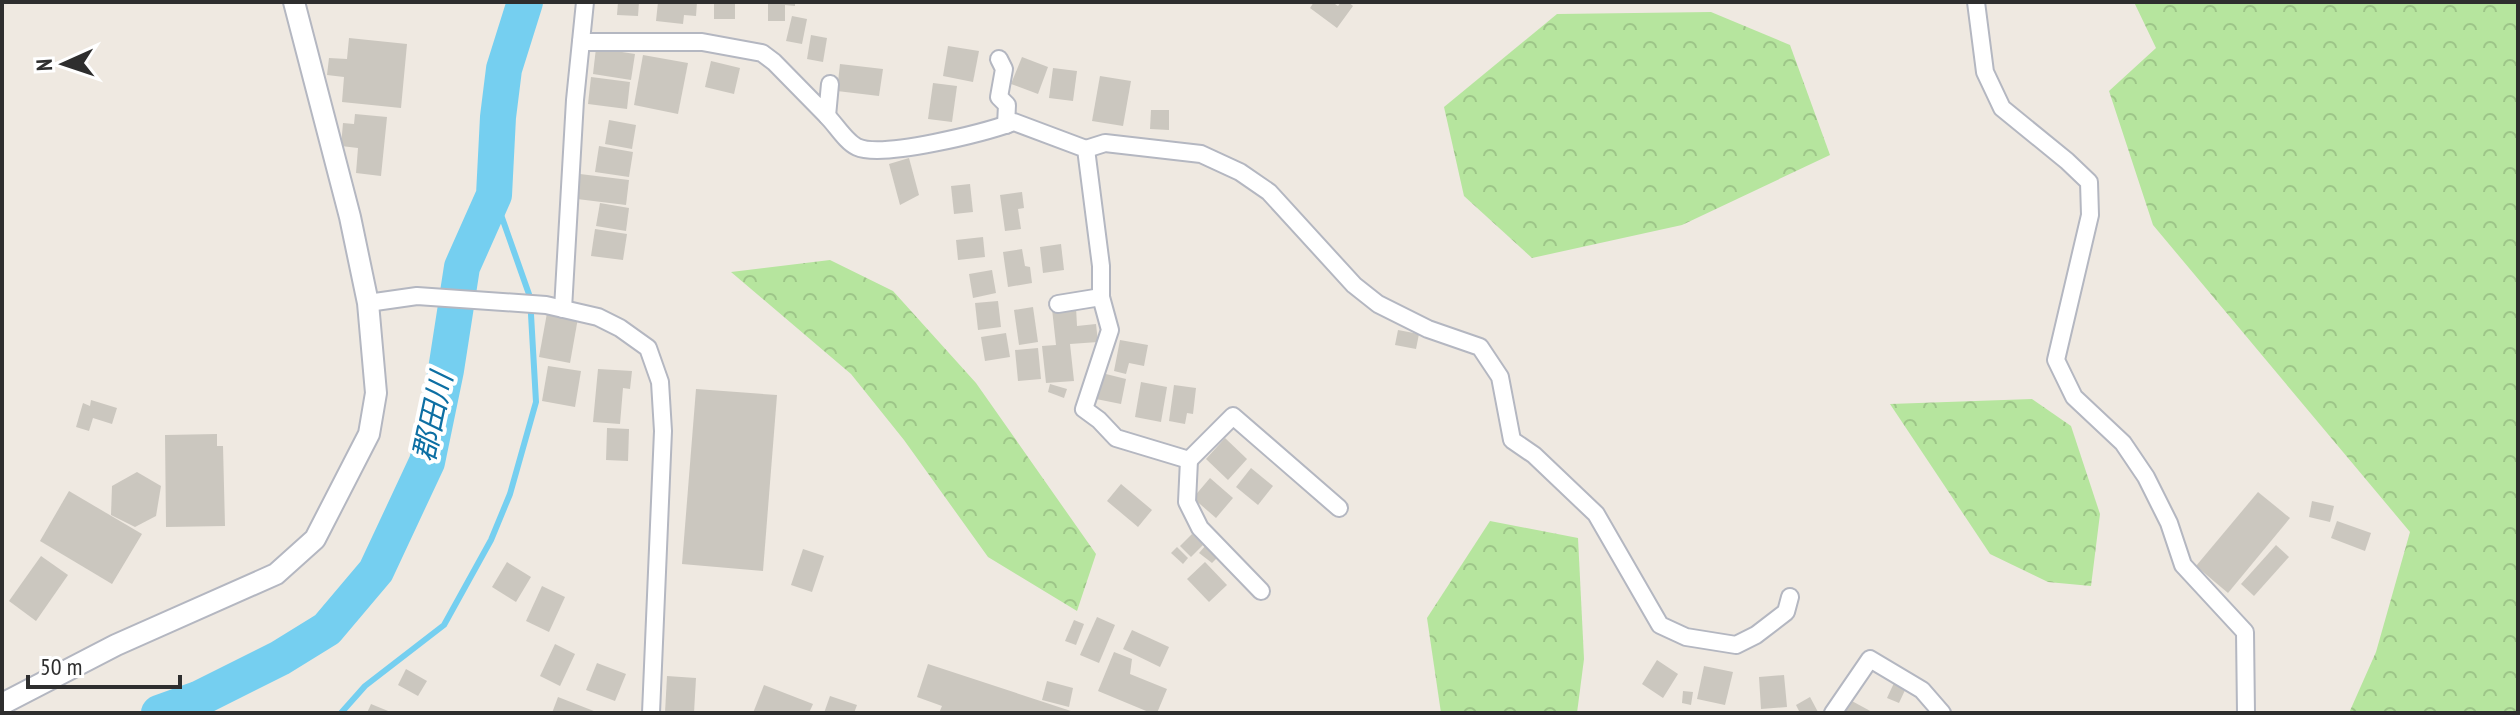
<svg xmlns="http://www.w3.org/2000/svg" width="2520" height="715" font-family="'PT Sans Narrow','Noto Sans JP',sans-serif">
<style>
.forest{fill:url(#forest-crowns)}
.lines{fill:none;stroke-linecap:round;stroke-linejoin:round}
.stream{stroke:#75cff0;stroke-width:6}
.river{stroke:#75cff0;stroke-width:36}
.building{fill:#cbc7bf}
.minor-casing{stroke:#b4b7c1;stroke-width:20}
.tertiary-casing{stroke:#b4b7c1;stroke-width:24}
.minor{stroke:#fff;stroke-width:16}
.tertiary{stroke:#fff;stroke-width:20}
.labels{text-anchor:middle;stroke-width:8;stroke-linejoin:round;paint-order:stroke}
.water-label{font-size:30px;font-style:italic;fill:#0d6fa3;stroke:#fff}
</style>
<defs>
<pattern id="forest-crowns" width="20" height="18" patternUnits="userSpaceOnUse" patternTransform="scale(2)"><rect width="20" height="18" fill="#b6e59e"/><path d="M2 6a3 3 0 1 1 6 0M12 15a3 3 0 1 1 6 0" fill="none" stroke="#9dc588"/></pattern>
</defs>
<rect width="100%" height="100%" fill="#efe9e1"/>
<g class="forest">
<polygon points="2134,2 2518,2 2518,713 2349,713 2376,652 2410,532 2153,225 2109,91 2156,48"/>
<polygon points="1711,12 1790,45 1830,155 1682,225 1532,258 1464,196 1444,107 1557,14"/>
<polygon points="830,260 893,291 976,383 1096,554 1077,611 988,557 904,440 851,374 731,272"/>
<polygon points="2032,399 2071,426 2100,514 2091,586 2048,582 1990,554 1890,404"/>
<polygon points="1490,521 1578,538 1584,659 1577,713 1441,713 1427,618"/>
</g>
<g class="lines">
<polyline class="stream" points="341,713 365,686 444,625 491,540 510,494 536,402 530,297 494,195"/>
<polyline class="river" points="159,713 198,699 280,658 327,629 376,571 427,462 446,370 462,267 494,195 498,117 504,69 525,2"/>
</g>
<g class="building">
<polygon points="618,2 639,2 638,16 617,15"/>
<polygon points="658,2 697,2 696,16 684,15 683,24 656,21"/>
<rect x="714" y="2" width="21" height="17"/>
<polygon points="768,2 795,2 795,6 785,5 785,21 768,21"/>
<polygon points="1314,2 1332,2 1338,6 1341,2 1348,2 1353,6 1337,28 1310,8"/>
<polygon points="792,16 807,19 802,44 786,41"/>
<polygon points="811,35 827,38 823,62 807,59"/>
<polygon points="349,38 407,44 401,108 342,102 344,77 327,75 329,58 347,59"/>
<polygon points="948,46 979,51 973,82 943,76"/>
<polygon points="596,48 635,54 631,80 593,74"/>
<polygon points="643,55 688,63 678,114 634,105"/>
<polygon points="1022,57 1048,67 1038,94 1011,84"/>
<polygon points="711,61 740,68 734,94 705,87"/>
<polygon points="840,64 883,69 879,96 837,91"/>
<polygon points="1053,68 1077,71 1073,101 1049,98"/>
<polygon points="1100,76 1131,81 1123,126 1092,121"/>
<polygon points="591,77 630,82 627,109 588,104"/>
<polygon points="933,83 957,86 952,122 928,119"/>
<polygon points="1151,110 1169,110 1169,130 1150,129"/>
<polygon points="355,114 387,117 381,176 356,173 358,148 341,146 343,123 354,124"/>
<polygon points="609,120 636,125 632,149 605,144"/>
<polygon points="599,146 633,152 629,177 595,172"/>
<polygon points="909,158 919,195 900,205 889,164"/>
<polygon points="580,174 629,180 626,205 577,199"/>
<polygon points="970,184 973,212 954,214 951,186"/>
<polygon points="1022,192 1024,208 1018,209 1021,229 1005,231 1000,195"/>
<polygon points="600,203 629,208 626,231 596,226"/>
<polygon points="595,229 627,234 623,260 591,256"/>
<polygon points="983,237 985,257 958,260 956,240"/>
<polygon points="1061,244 1064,270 1043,273 1040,247"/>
<polygon points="1022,249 1025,266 1030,267 1032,283 1008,287 1003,252"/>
<polygon points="992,270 996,293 973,298 969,274"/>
<polygon points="998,301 1001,327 978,330 975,303"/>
<polygon points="1033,307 1038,342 1019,345 1014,310"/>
<polygon points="1076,307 1077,326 1096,324 1098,342 1070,344 1074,381 1046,383 1042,346 1056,345 1052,309"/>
<polygon points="547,313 578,318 570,363 539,357"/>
<polygon points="1398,330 1419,334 1416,349 1395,345"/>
<polygon points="1006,333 1010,357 985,361 981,337"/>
<polygon points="1120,340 1148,345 1144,366 1129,363 1126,374 1114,371"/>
<polygon points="1038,348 1041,379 1018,381 1015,350"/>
<polygon points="548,366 581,371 575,407 542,401"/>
<polygon points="598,369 632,371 630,389 623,388 620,424 593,422"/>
<polygon points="1102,373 1126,379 1121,404 1096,399"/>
<polygon points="1141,382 1167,387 1161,422 1135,417"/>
<polygon points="1050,384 1067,389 1064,398 1048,392"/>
<polygon points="1174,385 1196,388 1193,414 1187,413 1185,424 1169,421"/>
<polygon points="696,389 777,395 763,571 682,564"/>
<polygon points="91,400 117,408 112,424 93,418 89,431 76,427 83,403 90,406"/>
<polygon points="607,428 629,429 628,461 606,460"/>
<polygon points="217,434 217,446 223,446 225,526 166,527 165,435"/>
<polygon points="1225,438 1247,459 1228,480 1206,459"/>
<polygon points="1251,468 1273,486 1258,505 1236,487"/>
<polygon points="137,472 161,486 156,516 135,527 111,515 112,486"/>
<polygon points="1210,478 1233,498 1216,518 1193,498"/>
<polygon points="1121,484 1152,510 1138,527 1107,501"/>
<polygon points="69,491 142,534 112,584 40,541"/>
<polygon points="2258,492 2290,518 2228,593 2196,566"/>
<polygon points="2312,501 2334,506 2330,522 2309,517"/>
<polygon points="2337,521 2371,533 2365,551 2331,538"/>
<polygon points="1192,534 1203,545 1191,557 1180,546"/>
<polygon points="1206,545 1218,557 1212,563 1199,553"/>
<polygon points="2276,545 2289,557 2254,596 2241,584"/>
<polygon points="1177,547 1188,558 1183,564 1171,553"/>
<polygon points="803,549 824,556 812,592 791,585"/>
<polygon points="41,556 68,575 36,621 9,601"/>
<polygon points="507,562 531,577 516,602 492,587"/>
<polygon points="1205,562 1227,585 1209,602 1187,579"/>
<polygon points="542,586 565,597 549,632 526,621"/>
<polygon points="1097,617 1115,625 1099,663 1080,655"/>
<polygon points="1074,620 1084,624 1076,645 1065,641"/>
<polygon points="1132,630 1169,647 1160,667 1123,649"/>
<polygon points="555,644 575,654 560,686 540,676"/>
<polygon points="1114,652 1132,659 1130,674 1167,689 1157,713 1151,713 1098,691"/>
<polygon points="1657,660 1678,674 1663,698 1642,684"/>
<polygon points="597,663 626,674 615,701 586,690"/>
<polygon points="928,664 1074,712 1074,713 939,713 942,706 917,697"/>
<polygon points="1704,666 1733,672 1725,705 1697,699"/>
<polygon points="406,669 427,681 418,696 398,685"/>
<polygon points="1784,675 1787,707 1761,709 1759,677"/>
<polygon points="667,676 696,678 694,713 665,713"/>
<polygon points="1047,681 1073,688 1069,707 1042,700"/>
<polygon points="1894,683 1906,688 1899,703 1887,698"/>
<polygon points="764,685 813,704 809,713 753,713"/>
<polygon points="1683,691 1693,692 1691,705 1682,703"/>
<polygon points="830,696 857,705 854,713 824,713"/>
<polygon points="558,697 599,713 552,713"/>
<polygon points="1810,697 1818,712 1800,713 1796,705"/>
<polygon points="1850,700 1874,713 1843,713"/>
<polygon points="371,704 393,713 367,713"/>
</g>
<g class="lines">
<defs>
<g id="minor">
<polyline points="1976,2 1985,72 2002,108 2067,161 2089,182 2090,215 2056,360 2074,397 2123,443 2146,477 2169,523 2183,565 2245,632 2246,713"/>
<polyline points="581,42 702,42 762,53 774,62 827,116 830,84"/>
<polyline points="999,59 1004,69 999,97 1007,105 1006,125"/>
<path d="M827,116c9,9 19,26 30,31 26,12 129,-15 157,-25l72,27 15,117v31l9,33 -26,79 15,11 17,18 73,22 44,-44 106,92"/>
<polyline points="1086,149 1105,143 1201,154 1240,172 1269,192 1354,285 1378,304 1428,329 1480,347 1500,377 1512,440 1534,455 1596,514 1660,625 1686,637 1736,645 1756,635 1786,612 1790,597"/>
<polyline points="368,303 417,296 546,305 598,317 620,328 648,348 660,382 663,431 651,713"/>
<polyline points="1058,304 1101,297"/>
<polyline points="563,309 575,100 585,2"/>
<polyline points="1189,460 1187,502 1200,528 1261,591"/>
<polyline points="1833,713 1870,659 1922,690 1942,713"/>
</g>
<polyline id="tertiary" points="2,704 116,645 276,574 315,539 369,434 376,393 368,303 350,217 294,2"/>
</defs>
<use href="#minor" class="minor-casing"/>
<use href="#tertiary" class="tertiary-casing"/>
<use href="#minor" class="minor"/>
<use href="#tertiary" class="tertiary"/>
</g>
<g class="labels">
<g class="water-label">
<text transform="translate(433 417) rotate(-78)" y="10">郡田川</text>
</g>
</g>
<rect width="2520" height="715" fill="none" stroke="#2e2e2e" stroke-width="8"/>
<g transform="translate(64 64) rotate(267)" stroke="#ffffff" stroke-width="6" paint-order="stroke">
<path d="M0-6L14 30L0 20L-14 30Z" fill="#2e2e2e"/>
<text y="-12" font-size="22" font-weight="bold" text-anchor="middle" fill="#2e2e2e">N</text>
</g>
<path d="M28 675v12h152v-12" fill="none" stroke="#2e2e2e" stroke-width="4"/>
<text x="40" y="675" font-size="24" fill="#2e2e2e" stroke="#ffffff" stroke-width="6" paint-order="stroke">50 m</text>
</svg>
